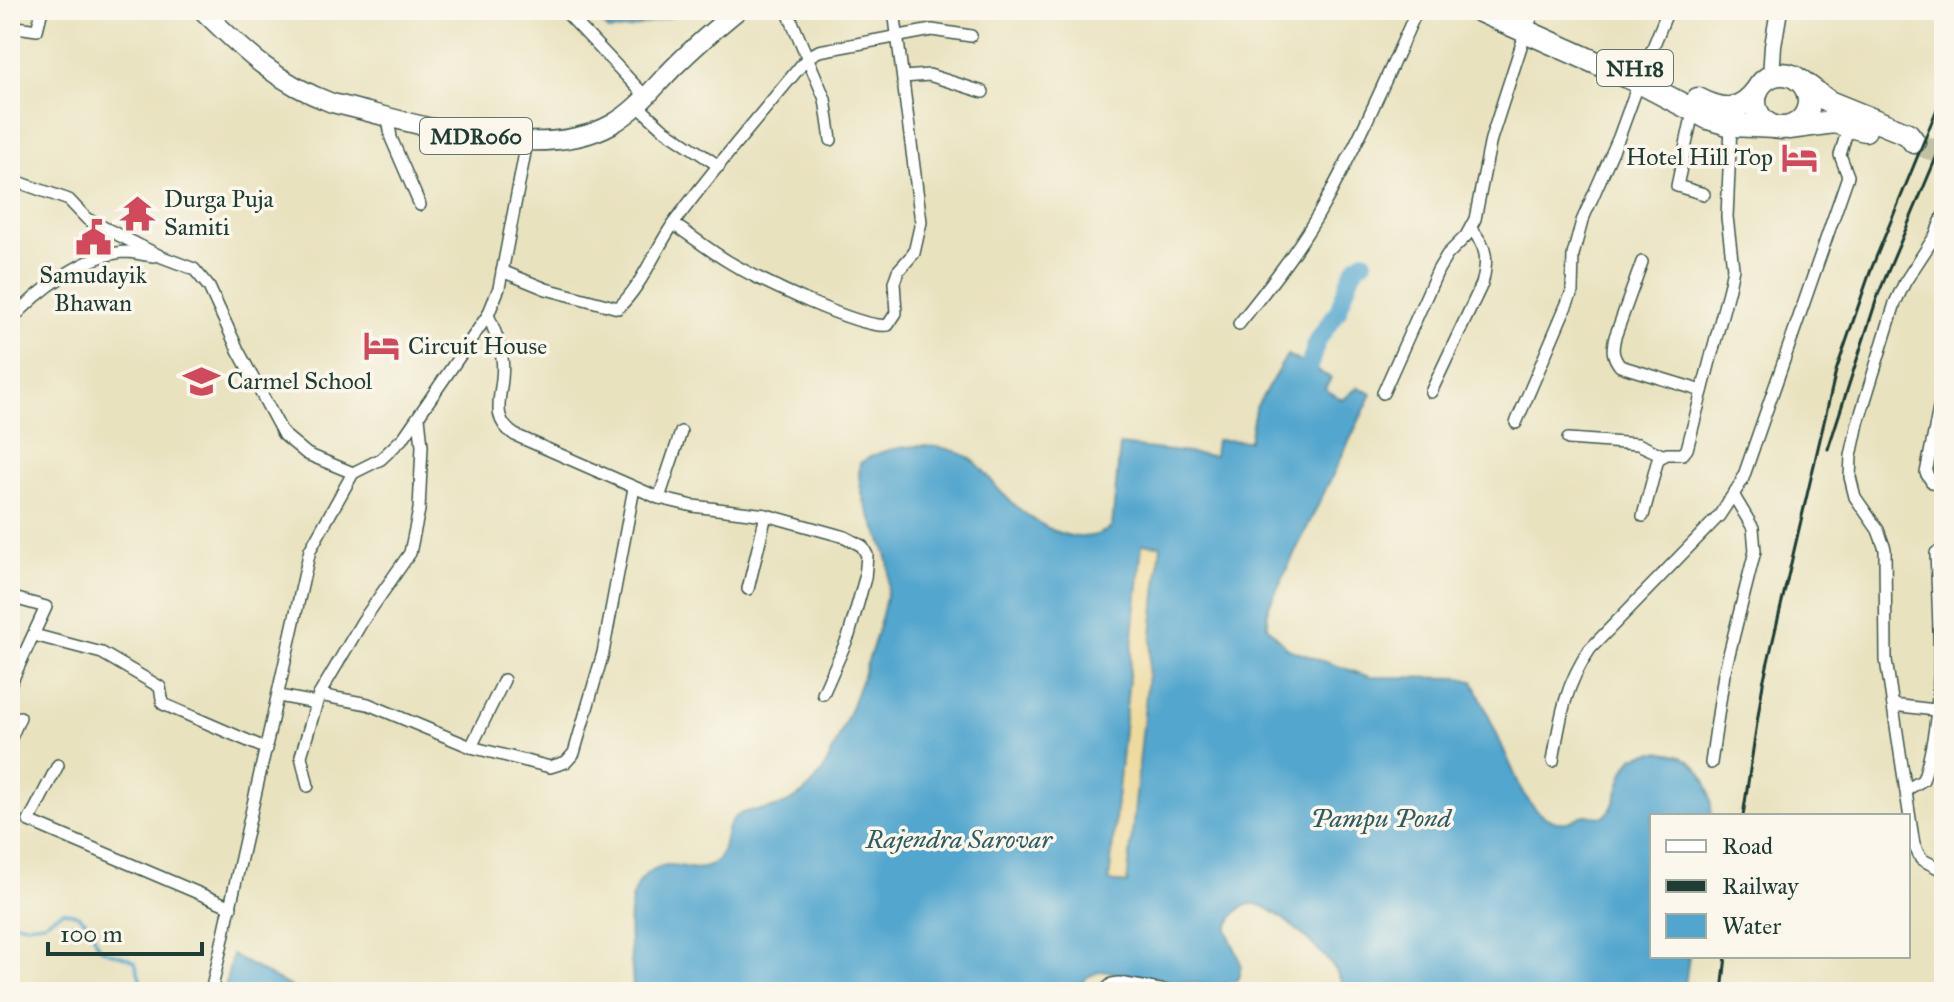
<svg xmlns="http://www.w3.org/2000/svg" width="1954" height="1002" font-family="'IM FELL Great Primer',serif">
<style>
.sand{fill:#eeda9e;stroke:#868c69;stroke-width:2}
.water{fill:#52a6ce;stroke:#387281;stroke-width:2;fill-rule:evenodd}
.lines{fill:none;stroke-linecap:round;stroke-linejoin:round}
.stream{stroke:#52a6ce;stroke-width:3}
.river{stroke:#52a6ce;stroke-width:18}
.highway-tunnel{stroke:#c1c1a3;stroke-width:22;stroke-dasharray:22 11;stroke-linecap:butt}
.street-casing{stroke:#3d5649;stroke-width:14}
.secondary-casing{stroke:#3d5649;stroke-width:19}
.primary-casing{stroke:#3d5649;stroke-width:21}
.highway-casing{stroke:#3d5649;stroke-width:25}
.street{stroke:#fff;stroke-width:11}
.secondary{stroke:#fff;stroke-width:16}
.primary{stroke:#fff;stroke-width:18}
.highway{stroke:#fff;stroke-width:22}
.rail{stroke:#1f3d34;stroke-width:3}
.labels{text-anchor:middle;stroke-width:7;stroke-linejoin:round;paint-order:stroke}
.shield{fill:#fbf7ec;stroke:#61756b;stroke-width:2}
.shield-label{font-size:22px;font-weight:bold;fill:#1f3d34}
.poi-label{font-size:24px;fill:#1f3d34;stroke:#fbf7ec;text-anchor:start}
.water-label{font-size:26px;font-style:italic;fill:#2e5c62;stroke:#fbf7ec}
</style>
<rect width="100%" height="100%" fill="#fbf7ec"/>
<filter id="ink" filterUnits="userSpaceOnUse"><feTurbulence type="fractalNoise" baseFrequency=".0125" numOctaves="2"/><feDisplacementMap in="SourceGraphic" scale="16" xChannelSelector="R" yChannelSelector="G"/><feConvolveMatrix kernelMatrix="1 2 1 2 8 2 1 2 1" color-interpolation-filters="sRGB"/></filter>
<filter id="wash" filterUnits="userSpaceOnUse"><feTurbulence type="fractalNoise" baseFrequency=".006" numOctaves="4" result="noise"/><feDisplacementMap in="SourceGraphic" scale="32" xChannelSelector="R" yChannelSelector="G"/><feGaussianBlur stdDeviation="1.8" result="paint"/><feColorMatrix in="noise" values="0 0 0 0 0 0 0 0 0 0 0 0 0 0 0 0 0 1.4 0 .05"/><feComposite in="paint" operator="in"/></filter>
<g filter="url(#wash)">
<rect width="100%" height="100%" fill="#e9e2bf"/>
<polygon class="sand" points="1142,543 1161,545 1128,884 1109,882"/>
<g class="water">
<polygon points="591,10 694,10 632,28 609,31"/>
<path d="M1287,355l44,23 -6,11 18,11 15,-13 14,7 -104,214 -1,18 21,23 82,28 91,1 12,3 50,112c10,15 24,32 44,29 7,-1 11,-6 18,-7 8,0 16,5 23,-2 12,-13 9,-39 26,-56 46,-17 80,11 77,59h-59v140h37l-5,36h-340c-2,-10 -6,-20 -13,-28 -12,-15 -58,-60 -78,-60 -14,0 -21,13 -26,24 3,19 21,32 10,52l-20,6 -116,-15 -14,6 -11,15h-443c1,-36 -20,-112 29,-126 16,-5 30,8 47,0 22,-10 10,-38 28,-50 9,-6 20,-6 30,-7 27,-5 47,-21 60,-46 19,-39 69,-163 61,-202 -8,-34 -34,-63 -28,-98 27,-19 77,-23 106,-7 15,8 23,23 34,35 28,29 74,63 112,36l8,-82 94,11 2,-16 33,1 6,-32zM1142,544l19,1 -34,339 -18,-3z"/>
<polygon points="232,955 300,992 224,992"/>
</g>
<g class="lines">
<path class="stream" d="M10,922l17,3 16,-2 20,-12 15,4 14,11c5,35 21,22 43,36l9,30"/>
<polyline class="river" points="1302,390 1317,341 1338,311 1351,275 1357,265 1364,261"/>
</g>
</g>
<g filter="url(#ink)">
<g class="lines">
<polyline class="highway-tunnel" points="1917,144 1944,154"/>
<defs>
<g id="street">
<polyline points="564,10 647,98"/>
<polyline points="787,10 825,99 831,140"/>
<polyline points="1531,19 1534,10"/>
<polyline points="10,26 37,30 42,10"/>
<polyline points="1643,72 1668,10"/>
<polyline points="903,77 929,75 983,92"/>
<polyline points="637,105 662,128 719,166"/>
<polyline points="1693,112 1677,186 1704,194"/>
<polyline points="388,116 391,138 420,205"/>
<polyline points="10,179 69,200 87,219 162,257 194,269 209,287 238,350 283,434 307,454 353,473"/>
<polyline points="1944,214 1935,236 1905,282 1895,303 1858,423 1851,456 1850,477 1855,497 1878,530 1885,549 1886,660 1914,845 1921,859 1944,871"/>
<path d="M673,224c19,12 37,27 56,38 26,16 133,68 159,63l8,-12 -2,-31 4,-11 16,-18 7,-31 -27,-212"/>
<path d="M1642,262l-27,75c-3,12 -3,19 5,29l82,25"/>
<path d="M502,271l44,18 72,19c25,-23 38,-61 58,-88 41,-56 88,-109 132,-163l11,-6 113,-21 39,6"/>
<path d="M488,315c6,14 12,28 14,43 5,31 -17,58 13,77l144,63 34,8 73,9 79,22 17,9 5,9 -2,23 -16,57 -26,59"/>
<path d="M10,322c26,-30 77,-70 118,-70 9,1 17,3 26,4"/>
<path d="M1239,324c28,-35 56,-70 79,-109 38,-66 68,-136 99,-205"/>
<polyline points="1944,383 1926,473 1932,482 1944,484"/>
<path d="M1431,392l51,-108c6,-23 6,-37 -11,-55"/>
<polyline points="1383,393 1438,270 1447,255 1466,236 1475,219 1491,139 1526,31"/>
<polyline points="1516,423 1572,292 1573,255 1582,221 1619,137 1639,82"/>
<polyline points="1568,439 1638,444 1662,455"/>
<polyline points="659,498 681,432"/>
<polyline points="1643,516 1658,459 1667,454 1683,454 1687,449 1729,288 1733,268 1727,217 1731,125"/>
<polyline points="748,589 766,515"/>
<polyline points="10,597 46,607 10,685"/>
<polyline points="34,635 102,653 160,687 163,704 267,749"/>
<polyline points="319,695 368,704 471,747 550,767 566,762 574,753 603,653 634,488"/>
<polyline points="279,696 316,703"/>
<polyline points="1893,705 1935,710"/>
<polyline points="10,740 20,717"/>
<polyline points="471,747 504,680"/>
<path d="M1553,761c7,-42 12,-76 37,-112l129,-133 23,-35 106,-305 -8,-21 9,-30"/>
<polyline points="1711,763 1724,674 1755,551 1753,528 1734,496"/>
<polyline points="58,765 29,821 231,907"/>
<polyline points="308,786 301,756 319,695 362,622 410,553 419,510 422,446 419,417"/>
<path d="M1906,790l17,-10c23,-69 16,-155 13,-227"/>
<polyline points="211,992 310,550 353,473 381,459 404,437 488,315 499,288 527,142"/>
<polyline points="1103,992 1112,984 1119,983 1172,992"/>
</g>
<polyline id="secondary" points="1771,76 1773,46 1779,10"/>
<path id="primary" d="M202,10c42,41 73,72 130,93 78,18 206,63 280,21 25,-14 42,-37 62,-57 21,-21 42,-39 64,-57"/>
<g id="highway">
<polyline points="1478,10 1639,82 1708,118 1731,125 1775,127"/>
<circle cx="1782" cy="101" r="27"/>
<polyline points="1801,81 1829,102 1908,134 1914,142"/>
<path d="M1698,99c25,13 42,14 59,-9"/>
<polyline points="1789,128 1834,122 1865,130"/>
</g>
</defs>
<use href="#street" class="street-casing"/>
<use href="#secondary" class="secondary-casing"/>
<use href="#primary" class="primary-casing"/>
<use href="#highway" class="highway-casing"/>
<use href="#street" class="street"/>
<use href="#secondary" class="secondary"/>
<use href="#primary" class="primary"/>
<use href="#highway" class="highway"/>
<g class="rail">
<polyline points="1828,449 1878,295 1944,139"/>
<polyline points="1743,816 1763,683 1836,371 1870,272 1944,92"/>
<polyline points="1722,992 1726,956"/>
</g>
</g>
</g>
<defs>
<symbol id="hotel-bare" viewBox="-9 -9 18 18"><path d="M-6-4.5h1.5V1H6V5H4.5V3h-9V5H-6ZM-4 0a1.8 1.8 0 1 1 3.6 0ZM.5 0V-2.5h3Q6-2.5 6 0Z" fill="#d1495b" stroke="#fbf7ec" stroke-width="2.5" paint-order="stroke"/></symbol>
<symbol id="temple-bare" viewBox="-9 -9 18 18"><path d="M0-6L5-2H3V0L6.5 2.5H4V6H1.5V3h-3V6H-4V2.5H-6.5L-3 0V-2H-5Z" fill="#d1495b" stroke="#fbf7ec" stroke-width="2.5" paint-order="stroke"/></symbol>
<symbol id="civic-bare" viewBox="-9 -9 18 18"><path d="M-.6-6.5H3V-4.5H.6V-3L4-1V1h2V6H-6V1h2V-1L-.6-3ZM-1.2 2.5V6h2.4V2.5Z" fill="#d1495b" stroke="#fbf7ec" stroke-width="2.5" paint-order="stroke"/></symbol>
<symbol id="school-bare" viewBox="-9 -9 18 18"><path d="M0-5L7-2L0 1L-7-2ZM-4 1L0 2.5L4 1V4Q0 6-4 4Z" fill="#d1495b" stroke="#fbf7ec" stroke-width="2.5" paint-order="stroke"/></symbol>
</defs>
<g fill-rule="evenodd">
<use href="#hotel-bare" x="1774" y="132" width="51" height="51"/>
<use href="#temple-bare" x="112" y="188" width="51" height="51"/>
<use href="#civic-bare" x="68" y="212" width="51" height="51"/>
<use href="#hotel-bare" x="356" y="320" width="51" height="51"/>
<use href="#school-bare" x="176" y="356" width="51" height="51"/>
</g>
<g class="labels">
<g class="shield">
<rect x="1597" y="50" width="76" height="36" rx="6"/>
<rect x="420" y="118" width="112" height="36" rx="6"/>
</g>
<g class="shield-label">
<text x="1635" y="76">NH18</text>
<text x="476" y="144">MDR060</text>
</g>
<g class="poi-label">
<text x="1773" y="165" text-anchor="end">Hotel Hill Top</text>
<text x="164" y="207">Durga Puja<tspan x="164" dy="28">Samiti</tspan></text>
<text x="93" y="283" text-anchor="middle">Samudayik<tspan x="93" dy="28">Bhawan</tspan></text>
<text x="408" y="354">Circuit House</text>
<text x="227" y="389">Carmel School</text>
</g>
<g class="water-label">
<text x="1381" y="827">Pampu Pond</text>
<text x="959" y="848">Rajendra Sarovar</text>
</g>
</g>
<rect width="1954" height="1002" fill="none" stroke="#fbf7ec" stroke-width="40"/>
<rect x="1650" y="814" width="260" height="144" fill="#fbf7ec" stroke="#a3ada2" stroke-width="2"/>
<rect x="1666" y="840" width="40" height="12" fill="#ffffff" stroke="#a3ada2" stroke-width="2"/>
<text x="1722" y="854" font-size="24" fill="#1f3d34">Road</text>
<rect x="1666" y="880" width="40" height="12" fill="#1f3d34" stroke="#a3ada2" stroke-width="2"/>
<text x="1722" y="894" font-size="24" fill="#1f3d34">Railway</text>
<rect x="1666" y="914" width="40" height="24" fill="#52a6ce" stroke="#a3ada2" stroke-width="2"/>
<text x="1722" y="934" font-size="24" fill="#1f3d34">Water</text>
<path d="M48 942v12h154v-12" fill="none" stroke="#1f3d34" stroke-width="4"/>
<text x="60" y="942" font-size="24" fill="#1f3d34" stroke="#fbf7ec" stroke-width="6" paint-order="stroke">100 m</text>
</svg>
